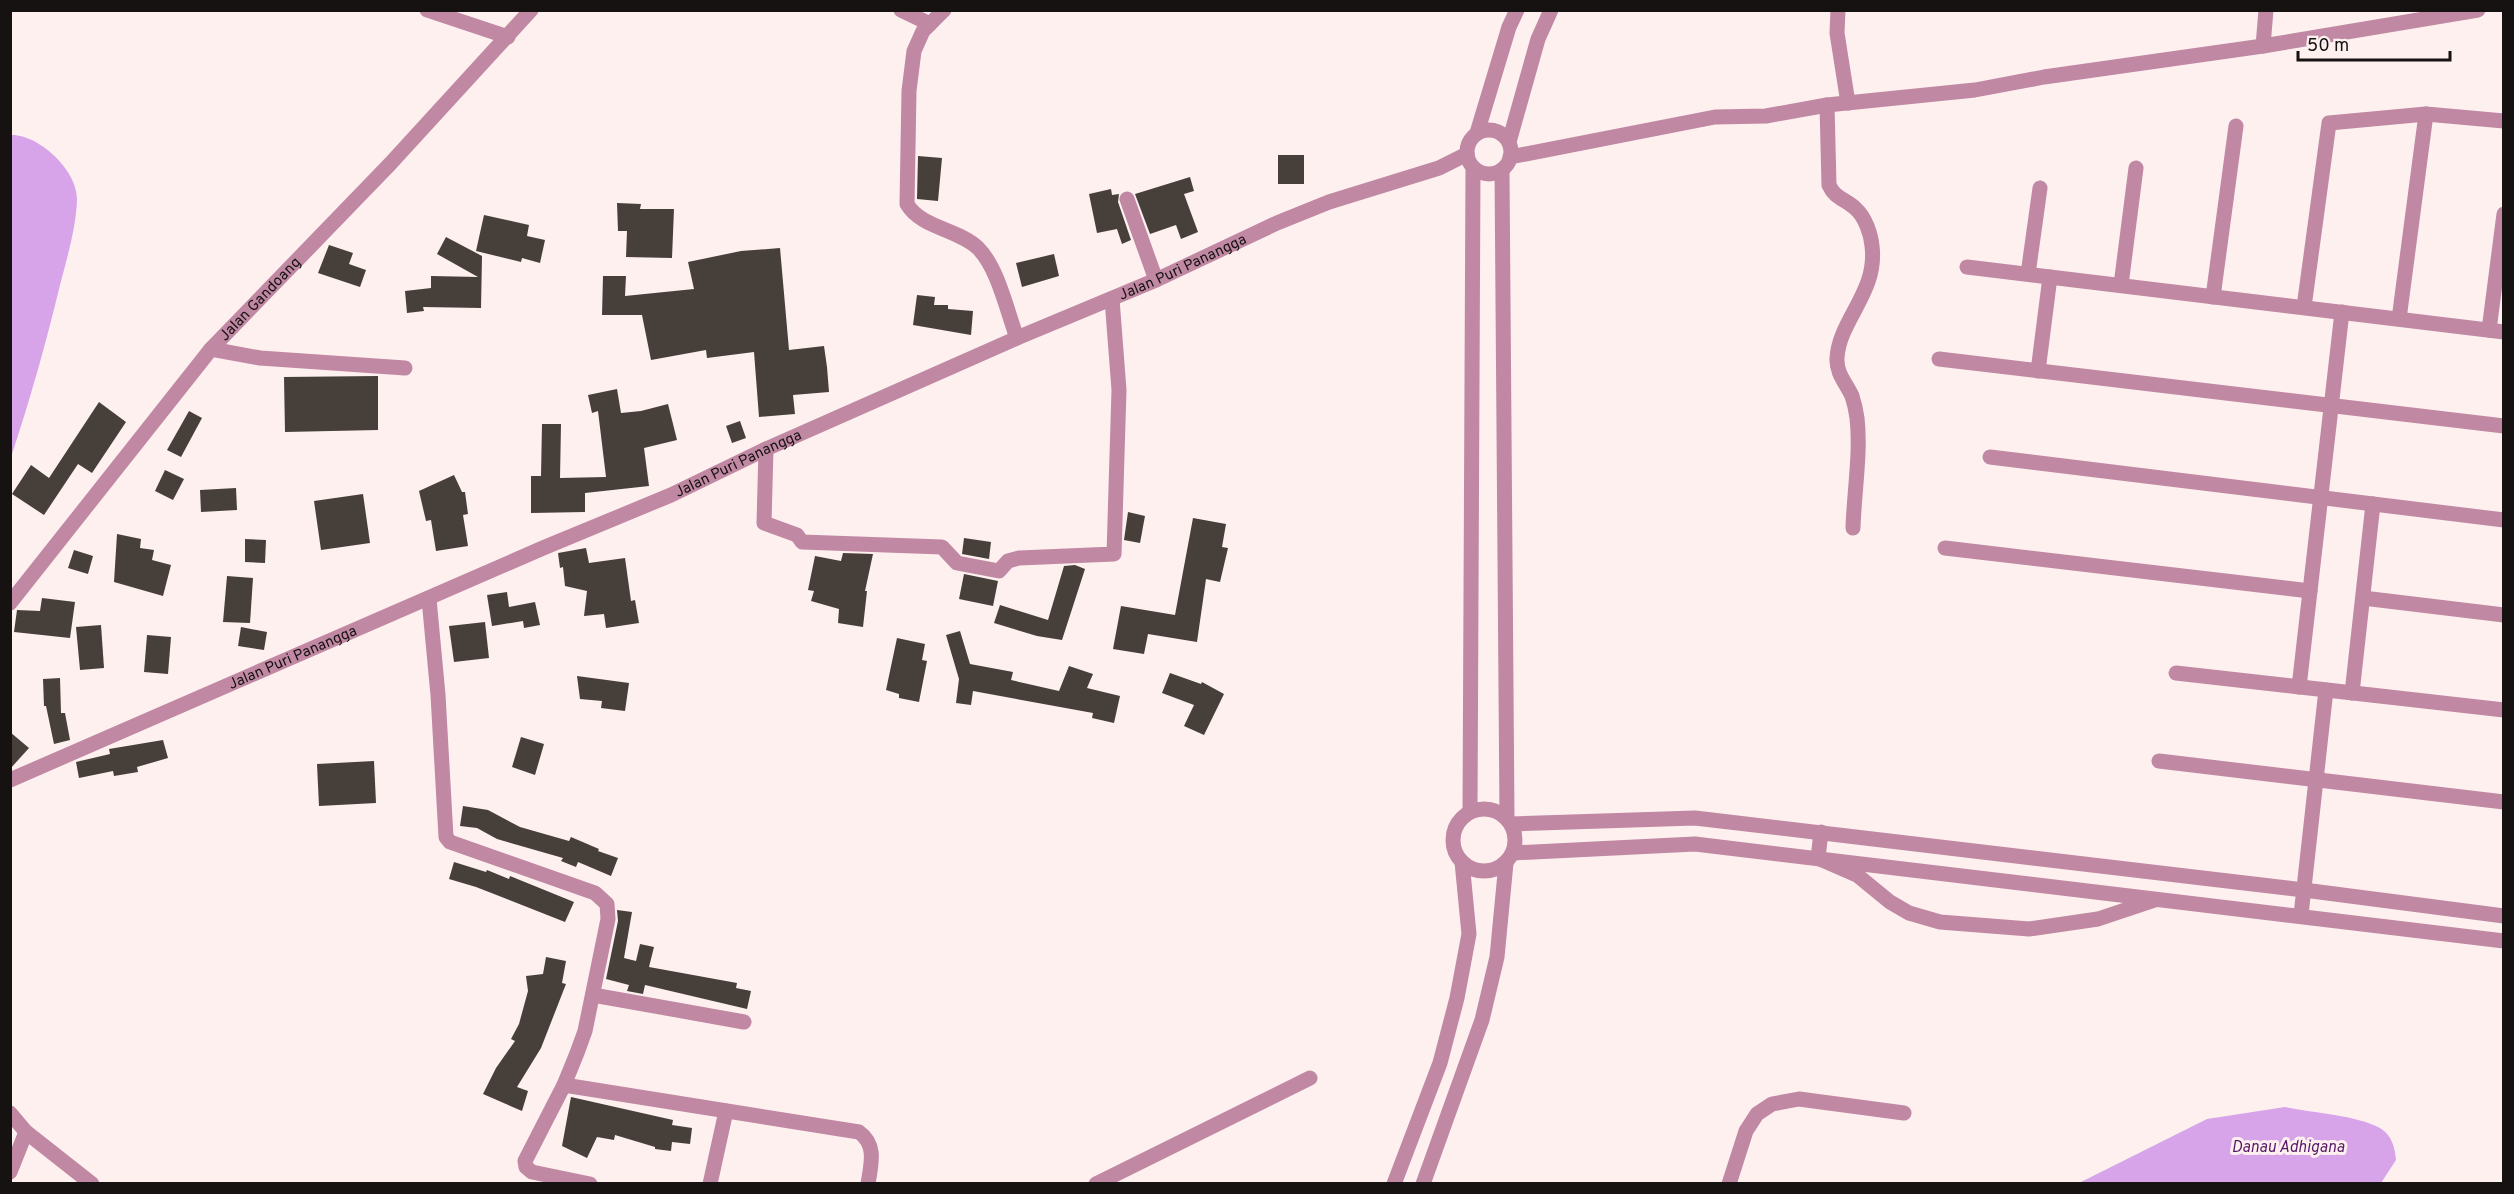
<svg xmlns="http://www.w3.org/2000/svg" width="2514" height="1194" font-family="Overpass,sans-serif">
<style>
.water{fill:#d7a4e9}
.building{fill:#473f3a}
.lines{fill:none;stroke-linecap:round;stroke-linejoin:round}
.minor{stroke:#c088a3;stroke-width:15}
.labels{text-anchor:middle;stroke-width:6;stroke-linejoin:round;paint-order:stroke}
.street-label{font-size:15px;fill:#161212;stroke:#fdf0ef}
.water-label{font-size:16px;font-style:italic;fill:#58196b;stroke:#fdf0ef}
</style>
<rect width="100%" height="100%" fill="#fdf0ef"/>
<g class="water">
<path d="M11,135c27,-1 67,35 66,65 -1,28 -10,58 -17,85 -14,58 -30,115 -49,172z"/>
<path d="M2285,1107c28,6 71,8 95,21 12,7 15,20 16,32l-15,23h-302l128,-64z"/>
</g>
<g class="building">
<rect x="1278" y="155" width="26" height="29"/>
<polygon points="918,156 942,158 938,201 917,199"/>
<polygon points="1190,177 1194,191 1184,194 1198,232 1181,239 1176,225 1150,234 1135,194"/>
<polygon points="1111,189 1112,195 1119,194 1118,202 1131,240 1122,244 1117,229 1097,233 1089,194"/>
<polygon points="617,203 641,204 640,209 674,209 672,258 626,257 627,231 618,231"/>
<polygon points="484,215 529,225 527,236 545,240 540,263 522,258 521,262 476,251"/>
<polygon points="446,237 482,256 481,308 423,307 424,311 407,313 405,291 431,288 431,276 478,277 437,254"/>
<polygon points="329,245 353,253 349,264 366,270 360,287 318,273"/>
<polygon points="780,248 789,350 824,346 827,367 829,392 793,395 795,414 759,417 754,352 707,358 706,350 651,360 642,315 602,315 603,276 626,276 625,296 694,289 688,262 741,251"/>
<polygon points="1054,254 1059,276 1022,287 1016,263"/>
<polygon points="917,295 935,297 934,305 948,305 948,309 973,311 971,335 913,325"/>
<polygon points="378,376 378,430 285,432 284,377"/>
<polygon points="617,389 621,413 641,411 668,404 677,440 644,448 649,486 585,493 585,512 531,513 531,476 541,476 542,424 561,424 560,478 606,477 598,411 592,413 588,395"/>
<polygon points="99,402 126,422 92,473 78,464 44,515 12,494 31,465 49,478"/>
<polygon points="189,411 202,418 181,457 167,450"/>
<polygon points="740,421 746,438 732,443 726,426"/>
<polygon points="165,470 184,479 173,500 155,491"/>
<polygon points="454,475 462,492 465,492 468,514 463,515 468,546 436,551 431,520 426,521 419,491"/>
<polygon points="236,488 237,510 201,512 200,490"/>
<polygon points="363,494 370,543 321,550 314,501"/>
<polygon points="1128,512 1145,516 1140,543 1124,540"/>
<polygon points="1193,518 1226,524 1222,547 1228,548 1220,582 1206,579 1197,642 1148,634 1144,654 1113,649 1121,606 1175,615"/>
<polygon points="117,534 141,539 140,548 154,550 152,560 171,565 163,596 114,582"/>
<polygon points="964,538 991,542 989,559 962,554"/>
<polygon points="245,539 266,540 265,563 245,562"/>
<polygon points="586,548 589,563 625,558 631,601 635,600 639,623 606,628 604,614 584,616 587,591 565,586 563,567 560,568 558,553"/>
<polygon points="74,550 93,556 88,574 68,568"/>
<polygon points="843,553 873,554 865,591 867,591 863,627 838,623 839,609 811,601 814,591 808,590 815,556 841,561"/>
<polygon points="1075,565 1085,569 1062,640 1037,636 994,623 1000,605 1048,620 1064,566"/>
<polygon points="964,574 998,581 993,606 959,599"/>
<polygon points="227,576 253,578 250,623 223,622"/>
<polygon points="507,592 509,607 535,602 540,625 524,628 523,621 492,626 487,595"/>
<polygon points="42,598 75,602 70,638 14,632 17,610 40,611"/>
<polygon points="485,622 489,658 454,662 449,626"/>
<polygon points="101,625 104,668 80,670 76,627"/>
<polygon points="241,627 267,632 264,650 238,646"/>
<polygon points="960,631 970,664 1013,672 1011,680 1059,691 1069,666 1093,674 1087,688 1120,696 1114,723 1092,718 1093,713 973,691 971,705 956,703 959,679 946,635"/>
<polygon points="147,635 171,637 168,674 144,672"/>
<polygon points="897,638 925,644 922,660 927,661 919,702 899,698 899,694 886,690"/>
<polygon points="1170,673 1201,684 1202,682 1224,694 1204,735 1184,726 1194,705 1162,693"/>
<polygon points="577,676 629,683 625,711 601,708 602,701 580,699"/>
<polygon points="60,678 61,713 65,713 70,740 54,744 46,706 44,706 43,679"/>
<polygon points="10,732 29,748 10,769"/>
<polygon points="521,737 544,744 535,775 512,767"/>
<polygon points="163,740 168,758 137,767 138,772 114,776 113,771 79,778 76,762 110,754 109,749"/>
<polygon points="374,761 376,803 319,806 317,764"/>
<polygon points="463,806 488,810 520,827 569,841 571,837 599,849 598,851 618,858 611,876 578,862 576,867 561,861 563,858 497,839 477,828 460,826"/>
<polygon points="454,862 486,872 487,870 509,879 510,876 574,902 565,922 476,887 449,879"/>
<polygon points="617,910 632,912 624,958 636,961 640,944 654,947 649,967 737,983 736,988 751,991 747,1009 645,985 643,994 627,991 629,985 606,979 618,921"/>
<polygon points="546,957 566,961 562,983 566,984 541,1048 517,1087 528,1091 522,1111 483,1094 496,1068 515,1041 511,1039 519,1024 528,991 526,976 543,974"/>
<polygon points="571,1097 673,1120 672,1125 692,1128 690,1144 672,1142 671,1151 655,1149 655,1147 615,1135 614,1140 597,1137 587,1158 562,1146"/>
</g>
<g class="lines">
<g class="minor">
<polyline points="427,10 508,37"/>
<polyline points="901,10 930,24"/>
<path d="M944,10l-21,21 -9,20 -5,40 -2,113c14,24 51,25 71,44 20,20 29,63 39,90"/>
<polyline points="1838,10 1837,33 1848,103"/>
<polyline points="2263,46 2266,10"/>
<path d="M1827,105l2,80c6,14 17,14 27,24 9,8 15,25 16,37 6,46 -33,74 -35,112 -1,15 9,25 15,38 2,6 4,15 5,22 4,34 -3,75 -4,110"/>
<circle cx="1489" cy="152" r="22"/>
<polyline points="1477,133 1509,27 1517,10"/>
<polyline points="1509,142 1538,39 1551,10"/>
<polyline points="1510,157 1715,117 1766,116 1827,105 1975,90 2044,77 2263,46 2478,10"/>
<polyline points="1502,170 1507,818"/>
<polyline points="1127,199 1156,280"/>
<polyline points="1967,267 2504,332"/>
<polyline points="2028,274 2040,188"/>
<polyline points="2121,285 2136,168"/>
<polyline points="2213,297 2236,126"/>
<polyline points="2304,307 2329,123 2426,114 2504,121"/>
<polyline points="2399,319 2426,114"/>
<polyline points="2489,330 2504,214"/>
<polyline points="211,349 260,358 405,368"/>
<polyline points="1939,359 2504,426"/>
<polyline points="2038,371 2050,277"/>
<polyline points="766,449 764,523 797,535 802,542 942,547 957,563 999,571 1008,561 1019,558 1114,554 1119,390 1112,299"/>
<polyline points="1990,457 2504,520"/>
<polyline points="1945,548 2310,591"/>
<polyline points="2363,598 2504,615"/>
<polyline points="429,599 438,695 446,837 450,842 595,893 607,904 608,919 585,1031 577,1053 564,1085 525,1161 526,1167 532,1172 590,1184"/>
<path id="s1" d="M10,603l201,-254 179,-185 141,-154"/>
<polyline points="2176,673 2504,710"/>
<polyline points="2299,687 2342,312"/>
<polyline points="2352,693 2373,504"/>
<polyline points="2159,761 2504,802"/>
<path id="s2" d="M10,780l533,-232 128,-53 95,-46 251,-111 139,-58 121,-57 52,-21 110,-34 28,-14"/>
<circle cx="1484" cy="840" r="31"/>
<polyline points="1470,812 1473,168"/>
<polyline points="1511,824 1695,818 2304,890 2504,916"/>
<polyline points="1821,832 1818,858 1857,875 1890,902 1909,913 1940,922 2029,929 2098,919 2155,900"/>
<polyline points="1513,853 1695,844 2504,941"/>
<polyline points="2301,915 2326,690"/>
<polyline points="593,995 744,1022"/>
<path d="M564,1085l295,47c18,13 12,32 9,52"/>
<polyline points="10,1113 26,1132 92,1184"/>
<polyline points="10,1172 26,1132"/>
<polyline points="710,1184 726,1111"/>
<polyline points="1096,1184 1310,1078"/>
<polyline points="1394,1184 1440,1063 1457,998 1469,934 1462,862"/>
<polyline points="1423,1184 1482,1020 1497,957 1506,863"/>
<polyline points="1729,1184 1746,1131 1757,1114 1772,1104 1799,1099 1904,1113"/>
</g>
</g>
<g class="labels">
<g class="street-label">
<text dy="5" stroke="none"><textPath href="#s2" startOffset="1280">Jalan Puri Panangga</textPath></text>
<text dy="5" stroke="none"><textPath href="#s1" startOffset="394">Jalan Gandoang</textPath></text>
<text dy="5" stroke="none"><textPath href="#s2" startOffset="794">Jalan Puri Panangga</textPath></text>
<text dy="5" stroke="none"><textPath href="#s2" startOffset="308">Jalan Puri Panangga</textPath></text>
</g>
<g class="water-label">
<text x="2288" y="1152">Danau Adhigana</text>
</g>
</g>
<rect width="2514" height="1194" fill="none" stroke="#161212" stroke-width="24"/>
<path d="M2298 51v9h152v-9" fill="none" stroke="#161212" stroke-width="3"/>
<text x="2307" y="51" font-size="18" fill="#161212" stroke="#fdf0ef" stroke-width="4.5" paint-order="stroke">50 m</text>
</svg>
